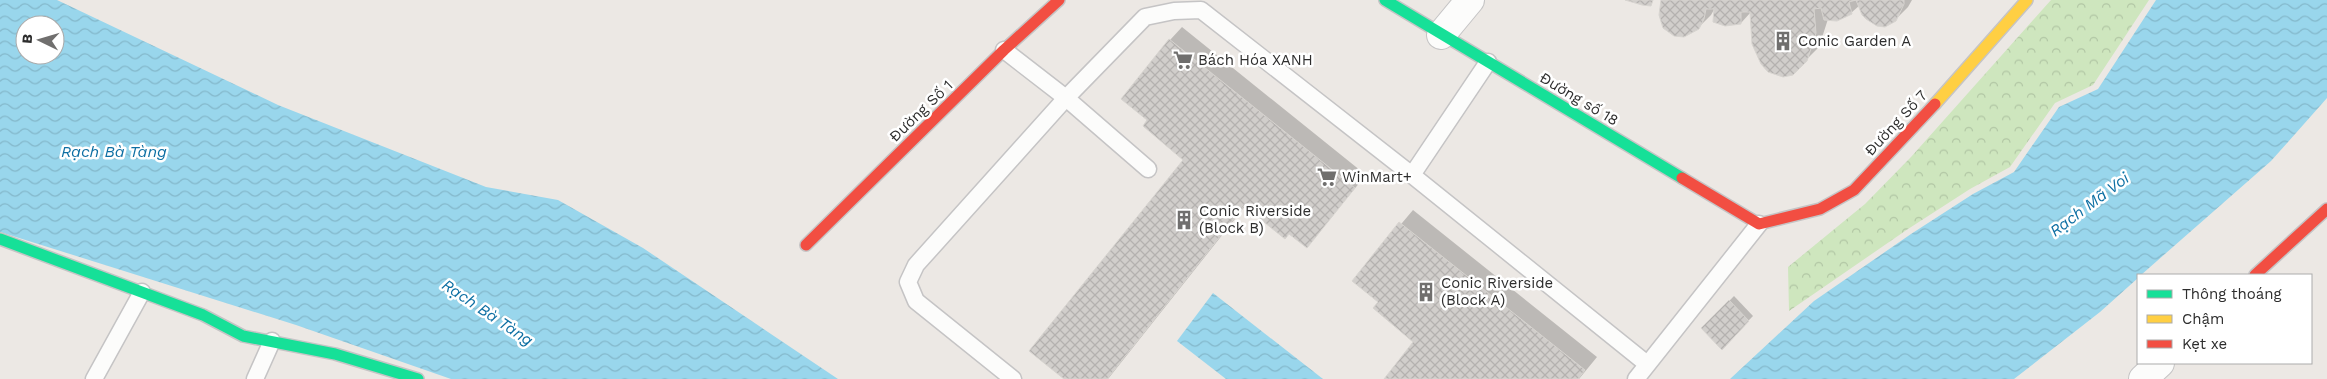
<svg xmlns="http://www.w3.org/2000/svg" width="2327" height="379" font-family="'Work Sans',sans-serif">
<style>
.forest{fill:url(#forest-crowns)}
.water{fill:url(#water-waves);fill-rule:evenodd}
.shadow{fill:#0003}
.building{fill:url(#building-cross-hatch);stroke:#d7d4d0}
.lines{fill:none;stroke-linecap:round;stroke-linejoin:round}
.lane-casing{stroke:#c5c4c5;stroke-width:19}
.street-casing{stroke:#c5c4c5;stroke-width:30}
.fast-casing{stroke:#c5c4c5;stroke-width:14}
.slow-casing{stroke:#c5c4c5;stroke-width:14}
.jam-casing{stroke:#c5c4c5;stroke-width:14}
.lane{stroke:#fcfcfb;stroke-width:16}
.street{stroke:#fcfcfb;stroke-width:28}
.fast{stroke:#16e098;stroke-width:11}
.slow{stroke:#ffcf43;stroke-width:11}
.jam{stroke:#f24e42;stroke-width:11}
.labels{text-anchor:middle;stroke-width:5;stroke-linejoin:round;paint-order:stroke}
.poi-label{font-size:15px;fill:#2e2e2e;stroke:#fff;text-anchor:start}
.street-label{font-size:15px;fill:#2e2e2e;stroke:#fff}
.water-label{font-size:16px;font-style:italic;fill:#0d6fa3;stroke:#fff}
</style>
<defs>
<pattern id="forest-crowns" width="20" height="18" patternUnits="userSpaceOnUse" patternTransform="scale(1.25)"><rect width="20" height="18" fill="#cee6be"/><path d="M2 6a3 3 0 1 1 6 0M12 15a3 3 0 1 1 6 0" fill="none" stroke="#b1c6a4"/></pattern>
<pattern id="water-waves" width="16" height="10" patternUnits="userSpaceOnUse" patternTransform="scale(1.25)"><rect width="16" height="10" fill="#99d6ec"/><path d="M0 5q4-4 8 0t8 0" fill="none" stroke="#84b8cb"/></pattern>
<pattern id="building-cross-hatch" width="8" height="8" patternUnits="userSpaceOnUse" patternTransform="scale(1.25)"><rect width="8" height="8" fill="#d1cecb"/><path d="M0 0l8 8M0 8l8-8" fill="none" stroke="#b4b1af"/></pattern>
</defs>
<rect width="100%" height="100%" fill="#ece8e4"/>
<polygon class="forest" points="2051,0 2149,0 2093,85 2055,103 2010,167 1970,189 1908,229 1789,311 1788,267 1865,204 1911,157"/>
<g class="water">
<path d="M0,0h57l221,105 208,82 72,13 85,48 195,131h-387l-155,-54 -296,-93zM25,25h30v30h-30z"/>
<polygon points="2156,0 2327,0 2327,98 2271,161 2141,275 2138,275 2138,278 2100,312 2014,379 1730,379 1814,301 1911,234 1973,194 2014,172 2059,107 2098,89"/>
<polygon points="1213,293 1323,379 1226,379 1177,341"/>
</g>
<g class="shadow">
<polygon points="1662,0 1912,0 1908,7 1895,20 1860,5 1851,13 1828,19 1819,47 1792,74 1751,12 1741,23 1715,8 1711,15 1698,28"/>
<polygon points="1182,27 1366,175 1307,246 1289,233 1246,205 1108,379 1066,379 1185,160 1149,120 1170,40"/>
<polygon points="1413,210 1597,357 1579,379 1385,379 1415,342 1379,302 1353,281"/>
<polygon points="1734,296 1753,316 1722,348 1703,328"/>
</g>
<g class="building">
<polygon points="1625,0 1653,0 1651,6 1642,5"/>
<polygon points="1661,0 1904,0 1904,4 1896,21 1885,27 1877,26 1866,19 1862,15 1856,0 1849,2 1852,14 1837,21 1824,20 1821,8 1814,9 1816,33 1807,61 1793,75 1783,77 1768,72 1761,64 1752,44 1750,12 1741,12 1741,24 1725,26 1713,22 1714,9 1706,9 1704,19 1699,29 1684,37 1674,36 1663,28 1659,15"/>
<polygon points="1169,39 1355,188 1307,248 1289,234 1285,239 1244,206 1107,379 1064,379 1029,351 1183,160 1143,126 1147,120 1121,99"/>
<polygon points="1399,222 1585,370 1578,379 1384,379 1413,342 1373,308 1378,302 1352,281"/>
<polygon points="1729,300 1749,321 1722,350 1701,328"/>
</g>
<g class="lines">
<defs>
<g id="lane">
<polyline points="1004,50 1066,98 1148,169"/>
<polyline points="1412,175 1488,62"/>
<polyline points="94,379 142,292"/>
<polyline points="255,379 272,341"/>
<polyline points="1013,379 916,301 908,282 916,265 1066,98 1145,17 1174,11 1201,10 1412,175 1647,364"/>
<polyline points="1636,379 1759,224"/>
</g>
<g id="street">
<polyline points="1441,35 1470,0"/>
<polyline points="2143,379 2160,363"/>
</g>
<g id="fast">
<polyline points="1385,0 1682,178"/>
<polyline points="0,239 203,315 243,336 335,354 418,379"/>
</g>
<polyline id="slow" points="1935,104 2027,0"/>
<g id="jam">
<polyline points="1682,178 1759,224 1820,209 1854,190 1935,104"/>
<polyline points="806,245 1004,50 1059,0"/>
<polyline points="2255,275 2327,209"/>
</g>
</defs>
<use href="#lane" class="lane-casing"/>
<use href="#street" class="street-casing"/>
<use href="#fast" class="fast-casing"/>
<use href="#slow" class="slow-casing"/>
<use href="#jam" class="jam-casing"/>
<use href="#lane" class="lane"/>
<use href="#street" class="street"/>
<use href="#fast" class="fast"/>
<use href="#slow" class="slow"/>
<use href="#jam" class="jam"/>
</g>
<defs>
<symbol id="building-bare" viewBox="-9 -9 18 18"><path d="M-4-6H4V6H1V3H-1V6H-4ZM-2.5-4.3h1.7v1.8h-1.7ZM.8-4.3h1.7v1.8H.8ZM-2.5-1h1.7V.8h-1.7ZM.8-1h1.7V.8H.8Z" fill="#706f6e" stroke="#fff" stroke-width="2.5" paint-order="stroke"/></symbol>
<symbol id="supermarket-bare" viewBox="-9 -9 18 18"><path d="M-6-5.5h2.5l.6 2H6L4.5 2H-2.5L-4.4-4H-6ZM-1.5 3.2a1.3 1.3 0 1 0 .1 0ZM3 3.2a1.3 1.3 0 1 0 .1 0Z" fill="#706f6e" stroke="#fff" stroke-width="2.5" paint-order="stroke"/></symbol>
</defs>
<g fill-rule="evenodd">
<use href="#building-bare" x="1769" y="27" width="28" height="28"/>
<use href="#supermarket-bare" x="1169" y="46" width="28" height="28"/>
<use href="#supermarket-bare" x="1313" y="163" width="28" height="28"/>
<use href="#building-bare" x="1170" y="206" width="28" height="28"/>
<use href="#building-bare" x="1412" y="278" width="28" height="28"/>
</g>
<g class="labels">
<g class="poi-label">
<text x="1798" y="46">Conic Garden A</text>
<text x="1198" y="65">Bách Hóa XANH</text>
<text x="1342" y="182">WinMart+</text>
<text x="1199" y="216">Conic Riverside<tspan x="1199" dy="17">(Block B)</tspan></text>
<text x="1441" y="288">Conic Riverside<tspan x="1441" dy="17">(Block A)</tspan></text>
</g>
<g class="street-label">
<text transform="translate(1579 99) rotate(31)" y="5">Đường số 18</text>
<text transform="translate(921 111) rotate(-44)" y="5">Đường Số 1</text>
<text transform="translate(1896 123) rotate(-47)" y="5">Đường Số 7</text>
</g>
<g class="water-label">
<text x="114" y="157">Rạch Bà Tàng</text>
<text transform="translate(2089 204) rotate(-37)" y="6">Rạch Mã Voi</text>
<text transform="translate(488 312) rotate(34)" y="6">Rạch Bà Tàng</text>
</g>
</g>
<rect x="2137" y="274" width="175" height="90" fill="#ffffff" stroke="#ababab"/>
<rect x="2147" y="290" width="25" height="8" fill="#16e098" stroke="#ababab"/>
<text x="2182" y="299" font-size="15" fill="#2e2e2e">Thông thoáng</text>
<rect x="2147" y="315" width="25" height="8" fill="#ffcf43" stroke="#ababab"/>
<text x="2182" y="324" font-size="15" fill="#2e2e2e">Chậm</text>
<rect x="2147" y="340" width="25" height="8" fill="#f24e42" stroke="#ababab"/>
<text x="2182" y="349" font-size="15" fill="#2e2e2e">Kẹt xe</text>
<g transform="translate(40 40) rotate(275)"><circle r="24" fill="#ffffff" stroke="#ababab"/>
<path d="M0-4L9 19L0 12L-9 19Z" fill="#706f6e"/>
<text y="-8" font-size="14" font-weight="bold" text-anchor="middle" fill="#2e2e2e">B</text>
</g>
</svg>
